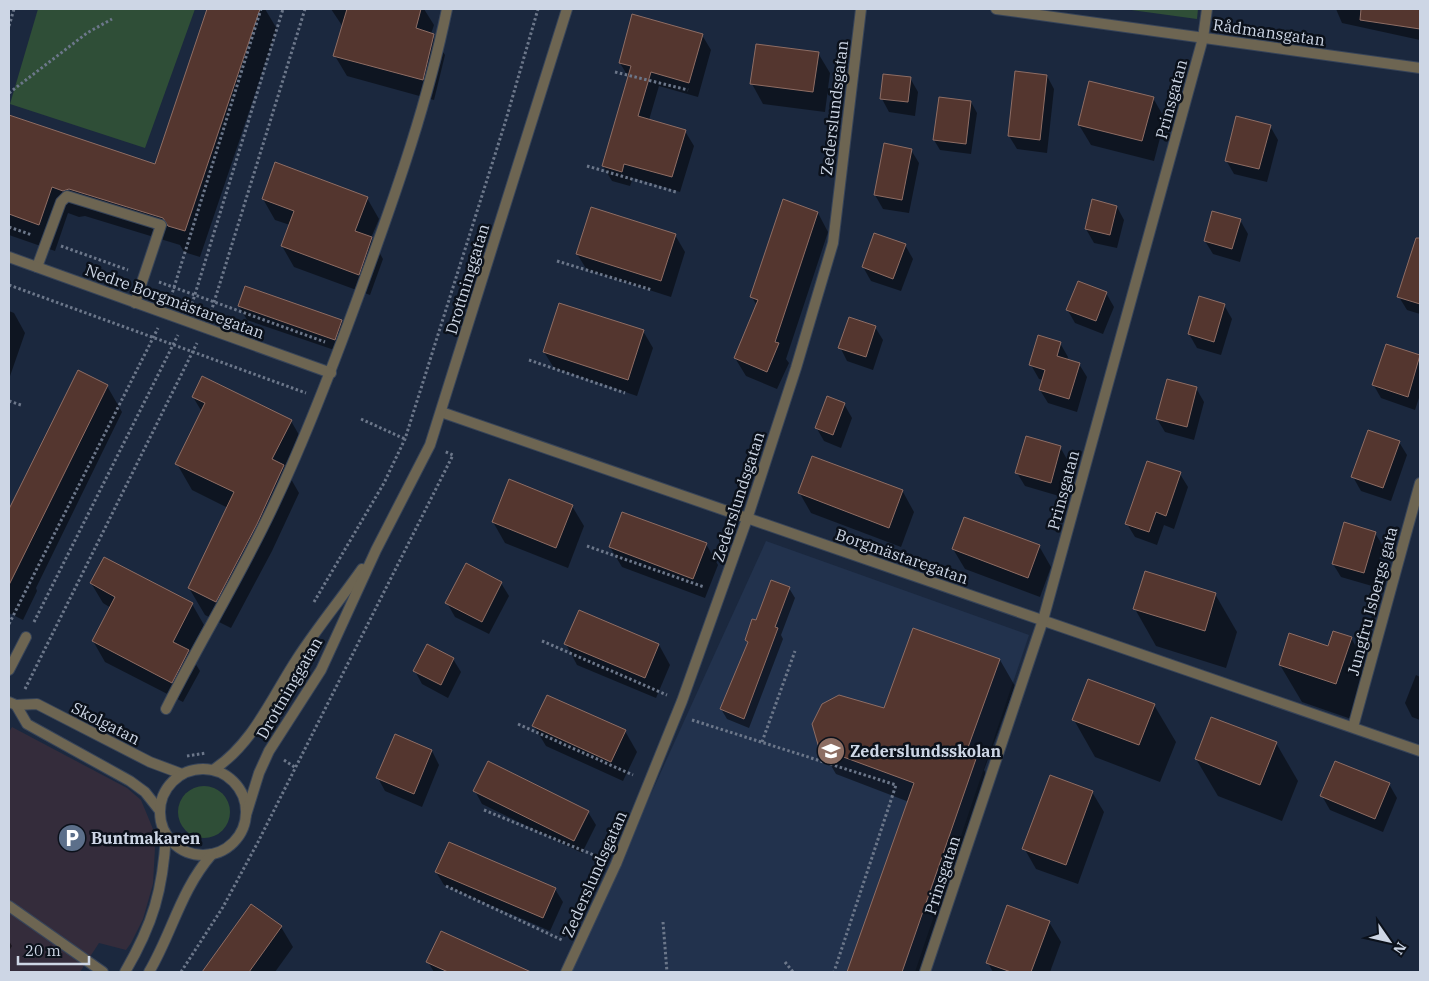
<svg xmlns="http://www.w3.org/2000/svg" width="1429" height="981" font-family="'IBM Plex Serif',serif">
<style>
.commercial{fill:#342c3b}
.built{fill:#22324d}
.green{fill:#2f4e37}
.shadow{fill:#0007}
.building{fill:#54362f;stroke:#8e6d64}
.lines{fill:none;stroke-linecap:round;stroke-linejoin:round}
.service-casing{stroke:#374459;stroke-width:12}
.minor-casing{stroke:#374459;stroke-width:12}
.tertiary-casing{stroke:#374459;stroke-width:12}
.path{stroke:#6c778a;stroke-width:3;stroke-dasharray:2.5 2.5;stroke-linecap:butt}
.service{stroke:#6d6552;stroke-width:10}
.minor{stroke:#6d6552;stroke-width:10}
.tertiary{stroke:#6d6552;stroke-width:10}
.labels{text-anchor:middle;stroke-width:5;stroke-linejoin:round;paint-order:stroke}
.street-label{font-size:16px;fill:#cdd6e5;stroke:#0b111b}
.poi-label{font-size:16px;font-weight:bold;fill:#cdd6e5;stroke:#0b111b;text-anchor:start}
</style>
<rect width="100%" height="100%" fill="#1b283e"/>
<polygon class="commercial" points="12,727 127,788 141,800 153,829 155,848 153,884 143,919 131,943 126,950 99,943 80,972 9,972 9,732"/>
<polygon class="built" points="766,541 1029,635 915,972 570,972"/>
<g class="green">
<polygon points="38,9 195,9 145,148 10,104"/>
<polygon points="1124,9 1198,9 1197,19"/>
<circle cx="204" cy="812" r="26"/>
</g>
<g class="shadow">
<polygon points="208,9 265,9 277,29 200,257 184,252 180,245 85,216 79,217 68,213 55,251 9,235 9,116 156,166"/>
<polygon points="331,9 424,9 434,25 431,34 445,55 434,100 347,76 335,56 343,27"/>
<polygon points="1336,9 1420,9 1420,40 1342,23"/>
<polygon points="702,35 711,50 698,97 659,86 649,120 685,131 694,146 680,192 633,178 630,186 612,181 603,166 629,78 620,63"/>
<polygon points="818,53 830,73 825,112 763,104 752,84"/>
<polygon points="1047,76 1054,89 1047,153 1017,149 1009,136"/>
<polygon points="910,78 918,92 915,116 889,112 882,99"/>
<polygon points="1153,98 1165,119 1154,161 1091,145 1079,125"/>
<polygon points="971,102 977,113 971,154 940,150 934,140"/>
<polygon points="1270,126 1278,140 1267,182 1234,174 1226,160"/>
<polygon points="911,150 919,163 909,213 883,209 875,195"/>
<polygon points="367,198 379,219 371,238 383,259 370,295 294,267 282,246 290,225 275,220 263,199"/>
<polygon points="1117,207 1124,220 1117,248 1094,243 1086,229"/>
<polygon points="818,213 828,232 786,359 789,363 777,389 746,376 735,358 757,306 752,297"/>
<polygon points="1240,220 1248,234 1240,262 1213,254 1205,241"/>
<polygon points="675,235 685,252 671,297 587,270 577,254"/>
<polygon points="905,245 913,259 901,291 871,281 863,267"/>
<polygon points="1411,257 1420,260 1420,314 1407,310 1399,297"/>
<polygon points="1106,293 1114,307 1103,334 1075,323 1067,309"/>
<polygon points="1200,298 1224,305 1232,319 1221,355 1197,348 1189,334"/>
<polygon points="239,306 342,321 349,334 343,353 247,320"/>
<polygon points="9,311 14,313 25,333 9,379"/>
<polygon points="875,327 883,340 873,370 847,361 840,347"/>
<polygon points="643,331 653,348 637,396 554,368 544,352"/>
<polygon points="1060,343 1068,357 1067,360 1079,364 1087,377 1077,412 1048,403 1040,390 1043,380 1039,379 1031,365"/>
<polygon points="1387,345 1420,357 1420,395 1415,410 1381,398 1373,384"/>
<polygon points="79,372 107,386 122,412 36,588 37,591 23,620 9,613 9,512"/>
<polygon points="1196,388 1204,402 1194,440 1165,432 1157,419"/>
<polygon points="193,397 291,421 306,447 291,479 299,493 272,551 231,628 205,615 189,588 228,508 192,490 177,464 202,412"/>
<polygon points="844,404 852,418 841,448 824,441 816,427"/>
<polygon points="1399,442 1407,455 1391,501 1361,491 1353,477"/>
<polygon points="1060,447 1068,461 1059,496 1025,486 1017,473"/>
<polygon points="813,457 903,492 914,512 901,547 811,513 799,492"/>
<polygon points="1180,474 1188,487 1174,529 1164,525 1157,545 1135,537 1127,524"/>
<polygon points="572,506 584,526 568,568 505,543 493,522"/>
<polygon points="1375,533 1383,546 1372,586 1341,577 1333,564"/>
<polygon points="706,544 718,565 705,598 622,567 610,547"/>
<polygon points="1039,546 1051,567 1040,597 965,569 953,549"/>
<polygon points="91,583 192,604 204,625 189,653 200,671 183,702 105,662 93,641 111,608 103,603"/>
<polygon points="501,583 509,596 489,634 455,617 447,603"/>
<polygon points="789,588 795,598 781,635 783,639 749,728 727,719 721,709 748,644 746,640 757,622"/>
<polygon points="1215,594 1237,632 1226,668 1156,646 1135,609"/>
<polygon points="1351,638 1372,675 1357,721 1302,702 1280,665"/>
<polygon points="566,644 659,645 670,665 656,698 577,665"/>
<polygon points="453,659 461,672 448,698 422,684 415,671"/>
<polygon points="1000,660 1015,686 984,770 992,784 927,972 849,972 909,802 836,774 820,747 885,710"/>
<polygon points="1416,675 1420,677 1420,720 1412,717 1405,703"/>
<polygon points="1154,705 1176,742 1160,782 1095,757 1074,720"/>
<polygon points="534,726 625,731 637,752 623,781 546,746"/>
<polygon points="396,736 432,751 439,765 422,807 385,791 378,778"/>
<polygon points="1276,743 1298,781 1282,821 1218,796 1196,759"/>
<polygon points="1389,784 1397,798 1383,832 1330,810 1322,796"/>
<polygon points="475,791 588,812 596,825 582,853 482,804"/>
<polygon points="1092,792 1104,812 1078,884 1036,869 1024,848"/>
<polygon points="436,872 555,889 563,902 550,931 444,885"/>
<polygon points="252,906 281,927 293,947 275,972 204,972"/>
<polygon points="1049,922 1061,942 1050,972 993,972 988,963"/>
<polygon points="9,941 12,946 9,951"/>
<polygon points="428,962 521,969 523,972 434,972"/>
</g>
<g class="building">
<polygon points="207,9 260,9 185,231 168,226 163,218 69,189 63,191 52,187 39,225 9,214 9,115 155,164"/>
<polygon points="347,9 421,9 416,28 434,34 423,80 333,56"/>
<polygon points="1361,9 1420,9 1420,29 1360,20"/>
<polygon points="632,14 703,34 689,83 651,72 638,116 686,130 672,177 624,164 622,172 602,166 631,66 619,63"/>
<polygon points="756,44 819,52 813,92 750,84"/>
<polygon points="1015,71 1047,75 1040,140 1008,136"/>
<polygon points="883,74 911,77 908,102 880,99"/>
<polygon points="1089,81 1154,97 1142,141 1078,125"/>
<polygon points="939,97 971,101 966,144 933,140"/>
<polygon points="1236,116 1271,125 1259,169 1225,161"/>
<polygon points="884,143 912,149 902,200 874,195"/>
<polygon points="275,162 368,197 355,231 372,237 359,275 281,246 294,211 262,199"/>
<polygon points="783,199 818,212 775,342 779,343 767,372 734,358 758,300 750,297"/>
<polygon points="1092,199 1117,206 1110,235 1085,229"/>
<polygon points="591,207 676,234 661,281 576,254"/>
<polygon points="1212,211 1241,219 1232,249 1204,241"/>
<polygon points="874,233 906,244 893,279 862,267"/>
<polygon points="1416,238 1420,238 1420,304 1397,297"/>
<polygon points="1078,281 1107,292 1096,321 1066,310"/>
<polygon points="245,286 342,320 335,340 238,306"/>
<polygon points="1199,296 1225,304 1214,342 1188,334"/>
<polygon points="559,303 644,330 628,380 543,352"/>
<polygon points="849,317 876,326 866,357 838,348"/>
<polygon points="1038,335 1061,342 1057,356 1080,363 1069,399 1039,390 1045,370 1029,365"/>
<polygon points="1386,344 1420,355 1408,397 1372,385"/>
<polygon points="78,370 108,385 9,585 9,509"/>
<polygon points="202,376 292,420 272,459 284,465 257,524 216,602 188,588 234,492 175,464 205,403 192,397"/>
<polygon points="1167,379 1197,387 1187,427 1156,419"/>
<polygon points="827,396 845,403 833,435 815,428"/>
<polygon points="1368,430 1400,441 1383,488 1351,477"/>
<polygon points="1026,436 1061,446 1051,483 1015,473"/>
<polygon points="812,456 903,490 889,528 798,493"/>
<polygon points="1147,461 1181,472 1166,516 1156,512 1149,532 1125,524"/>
<polygon points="509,479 573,505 556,548 492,522"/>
<polygon points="622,512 707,543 693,579 609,547"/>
<polygon points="964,517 1040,545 1028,578 952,549"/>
<polygon points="1344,522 1376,532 1364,573 1332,564"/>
<polygon points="104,557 193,603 173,642 189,650 172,683 92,641 115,597 90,583"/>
<polygon points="466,563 502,582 482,622 445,603"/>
<polygon points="1145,571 1216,593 1205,631 1133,609"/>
<polygon points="771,580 790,587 775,627 778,628 744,719 720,709 748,642 745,640 752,619 756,620"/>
<polygon points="579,610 659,644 645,678 564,644"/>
<polygon points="913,628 1000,659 966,753 977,756 902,972 847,972 914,783 819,748 812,724 822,704 839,695 884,708"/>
<polygon points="1333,631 1352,637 1336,684 1279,665 1289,633 1328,646"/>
<polygon points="427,644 454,658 441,685 413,671"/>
<polygon points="1088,679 1155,704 1139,745 1072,720"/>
<polygon points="547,695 626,730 611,762 532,726"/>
<polygon points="1211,717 1277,742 1260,785 1195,759"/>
<polygon points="395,734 432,750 414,794 376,778"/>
<polygon points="488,761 589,811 574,841 473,791"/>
<polygon points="1335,761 1390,783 1375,819 1320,796"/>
<polygon points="1050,775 1093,791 1066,865 1022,849"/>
<polygon points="449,842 556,888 543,918 435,872"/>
<polygon points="251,904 282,926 249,972 202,972"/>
<polygon points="1007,905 1050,921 1031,972 1011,972 986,963"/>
<polygon points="441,931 531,972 448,972 426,962"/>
</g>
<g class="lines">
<defs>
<g id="service">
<polyline points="37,267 61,202 67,196 161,225 135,303"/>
<polyline points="9,670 26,637"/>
<path d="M166,709c35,-70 77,-137 110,-209 34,-72 62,-147 89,-222 32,-88 63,-177 82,-269"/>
</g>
<g id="minor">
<polyline points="996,9 1420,68"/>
<polyline points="9,257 331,373"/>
<polyline points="441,412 1420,751"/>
<polyline points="1353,727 1420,483"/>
<polyline points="9,906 103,972"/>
<polyline points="566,972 616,864 682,701 747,519 796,368 833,243 861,9"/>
<polyline points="925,972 1043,620 1203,38 1207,9"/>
</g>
<g id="tertiary">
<polyline points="9,702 16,705 27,724 130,781 145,792 160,811"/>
<polyline points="16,705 37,704 150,762 182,774"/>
<circle cx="203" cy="812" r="43"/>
<path d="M213,770c40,-26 59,-73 84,-111 20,-31 44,-60 65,-90"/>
<polyline points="246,815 259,773 269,751 321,670 376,550 430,445 567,9"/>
<path d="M125,972c28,-48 38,-82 41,-138"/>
<path d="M149,972c24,-41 31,-81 63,-118"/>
</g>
</defs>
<use href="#service" class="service-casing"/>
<use href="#minor" class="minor-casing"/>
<use href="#tertiary" class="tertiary-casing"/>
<g class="path">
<polyline points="9,26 14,9"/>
<polyline points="615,72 688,90"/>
<polyline points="9,93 87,33 112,19"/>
<polyline points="587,166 676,192"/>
<polyline points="9,227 32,235"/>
<polyline points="61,246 128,270"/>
<polyline points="557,261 652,290"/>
<polyline points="159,282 325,342"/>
<polyline points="9,285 306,393"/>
<polyline points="171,297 261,9"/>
<polyline points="192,304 283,9"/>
<polyline points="211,312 305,9"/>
<polyline points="529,360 625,393"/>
<polyline points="9,401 21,405"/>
<polyline points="361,419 405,439"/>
<polyline points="587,546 704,587"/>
<polyline points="314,602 384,483 405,439 505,123 538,9"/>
<polyline points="34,622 178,335"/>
<polyline points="9,624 158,328"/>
<polyline points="542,641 667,695"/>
<polyline points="25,689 197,343"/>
<polyline points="692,720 896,785 834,972"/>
<polyline points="518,724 633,775"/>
<polyline points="762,742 795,651"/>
<polyline points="187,756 206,753"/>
<polyline points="284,760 296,768"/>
<polyline points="484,810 601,858"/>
<polyline points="446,886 562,940"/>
<polyline points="663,922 667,972"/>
<polyline points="785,962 793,972"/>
<polyline points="181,972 223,907 258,842 453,455 444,451"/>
</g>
<use href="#service" class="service"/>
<use href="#minor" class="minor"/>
<use href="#tertiary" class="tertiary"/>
</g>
<defs>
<symbol id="school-disc" viewBox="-11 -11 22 22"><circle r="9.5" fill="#8d6e63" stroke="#0b111b"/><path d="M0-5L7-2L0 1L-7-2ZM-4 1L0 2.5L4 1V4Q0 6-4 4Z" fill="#fff"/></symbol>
<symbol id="parking-disc" viewBox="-11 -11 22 22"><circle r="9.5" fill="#5c6f8a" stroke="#0b111b"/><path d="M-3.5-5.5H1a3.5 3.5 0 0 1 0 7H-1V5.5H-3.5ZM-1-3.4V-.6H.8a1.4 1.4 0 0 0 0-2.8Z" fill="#fff"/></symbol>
</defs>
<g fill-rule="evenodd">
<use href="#school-disc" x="815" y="735" width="32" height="32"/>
<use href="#parking-disc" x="56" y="822" width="32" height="32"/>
</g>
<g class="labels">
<g class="street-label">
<text transform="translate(1269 32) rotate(8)" y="6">Rådmansgatan</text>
<text transform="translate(1171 99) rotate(-75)" y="6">Prinsgatan</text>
<text transform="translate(834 108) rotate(-83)" y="6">Zederslundsgatan</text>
<text transform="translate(467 279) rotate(-73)" y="6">Drottninggatan</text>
<text transform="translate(175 301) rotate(20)" y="6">Nedre Borgmästaregatan</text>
<text transform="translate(1063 490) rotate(-75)" y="6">Prinsgatan</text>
<text transform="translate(738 497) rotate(-72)" y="6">Zederslundsgatan</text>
<text transform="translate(902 556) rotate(19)" y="6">Borgmästaregatan</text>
<text transform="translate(1372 601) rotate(-75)" y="6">Jungfru Isbergs gata</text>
<text transform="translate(289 688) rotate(-60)" y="6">Drottninggatan</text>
<text transform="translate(106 723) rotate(27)" y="6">Skolgatan</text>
<text transform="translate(594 874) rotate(-66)" y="6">Zederslundsgatan</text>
<text transform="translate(942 875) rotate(-72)" y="6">Prinsgatan</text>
</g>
<g class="poi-label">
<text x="850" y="757">Zederslundsskolan</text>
<text x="91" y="844">Buntmakaren</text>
</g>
</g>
<rect width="1429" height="981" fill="none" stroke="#cdd6e5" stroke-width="20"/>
<g transform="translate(1389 941) rotate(124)" stroke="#0b111b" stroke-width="4" paint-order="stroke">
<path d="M0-4L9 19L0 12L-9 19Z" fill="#cdd6e5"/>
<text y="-8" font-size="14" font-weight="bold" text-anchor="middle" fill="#cdd6e5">N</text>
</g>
<path d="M18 956v8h71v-8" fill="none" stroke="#cdd6e5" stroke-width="2.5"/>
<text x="25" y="956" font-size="15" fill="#cdd6e5" stroke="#0b111b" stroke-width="4" paint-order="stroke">20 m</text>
</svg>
